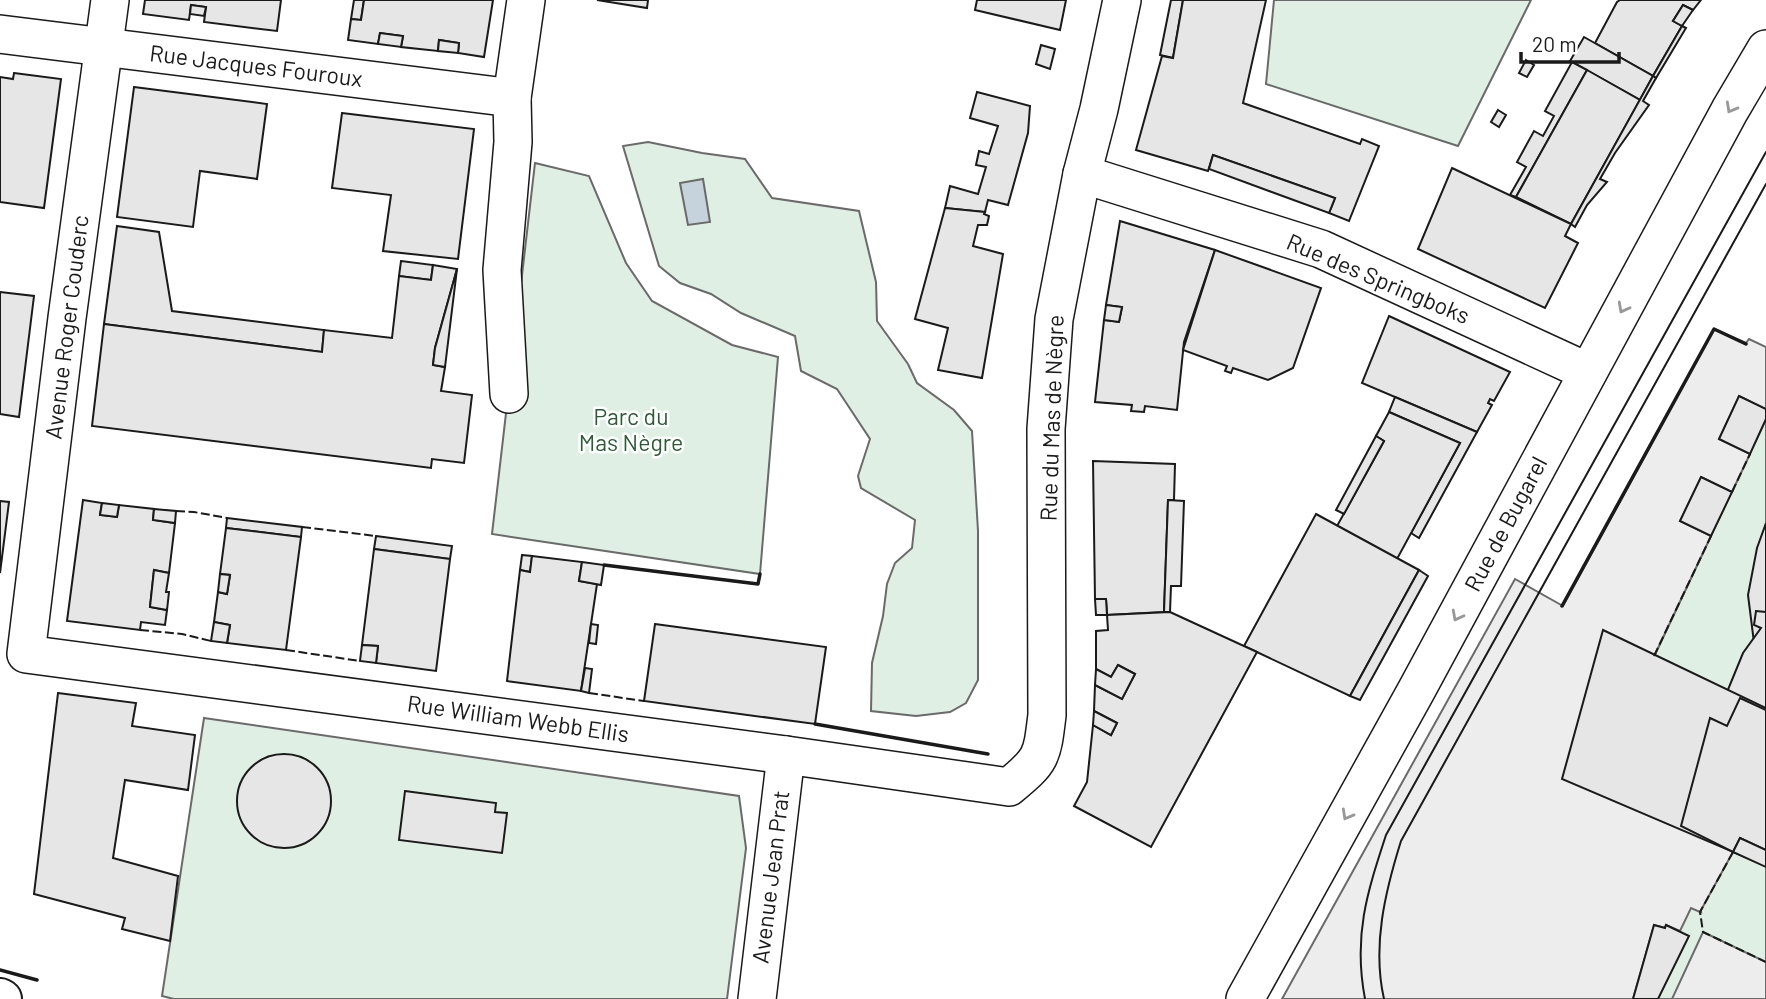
<svg xmlns="http://www.w3.org/2000/svg" width="1766" height="999" font-family="Barlow,sans-serif">
<style>
.green{fill:#e0efe3;stroke:#6a6a6a;stroke-width:2}
.parking{fill:#ededed;stroke:#6a6a6a;stroke-width:2}
.water{fill:#c6d2dc;stroke:#6a6a6a;stroke-width:2}
.building{fill:#e6e6e6;stroke:#1a1a1a;stroke-width:2}
.lines{fill:none;stroke-linecap:round;stroke-linejoin:round}
.minor-casing{stroke:#1a1a1a;stroke-width:40}
.major-casing{stroke:#1a1a1a;stroke-width:42}
.minor{stroke:#fff;stroke-width:37}
.major{stroke:#fff;stroke-width:38}
.tram{stroke:#1a1a1a;stroke-width:2}
.fence{stroke:#1a1a1a;stroke-width:2;stroke-dasharray:9 3.5;stroke-linecap:butt}
.wall{stroke:#1a1a1a;stroke-width:3.5}
.oneway{stroke:#989898}
.labels{text-anchor:middle;stroke-width:5;stroke-linejoin:round;paint-order:stroke}
.street-label{font-size:23px;fill:#1a1a1a;stroke:#fff}
.park-label{font-size:23px;fill:#2b5a34;stroke:#fff}
</style>
<rect width="100%" height="100%" fill="#fff"/>
<g class="green">
<polygon points="1274,0 1531,0 1458,146 1266,84"/>
<polygon points="648,142 702,153 745,159 772,198 859,211 876,282 877,321 908,364 917,383 954,410 972,431 978,531 978,680 966,703 950,712 916,716 871,711 872,663 883,616 887,584 895,563 912,548 915,520 861,488 858,476 870,439 837,389 801,371 795,336 741,313 711,294 680,283 659,266 623,146"/>
<polygon points="535,163 589,176 626,263 652,301 732,345 778,357 760,574 492,534"/>
<polygon points="1766,419 1766,999 1633,999 1654,925 1666,925 1691,907 1701,912 1650,665"/>
<polygon points="204,718 739,796 746,848 727,999 174,999 162,996"/>
</g>
<g class="parking">
<polygon points="1714,329 1746,343 1749,339 1766,347 1766,409 1739,396 1719,439 1750,454 1732,492 1701,477 1680,521 1711,536 1650,665 1733,852 1700,912 1691,908 1680,931 1666,925 1665,928 1654,925 1633,999 1282,999 1515,579 1563,606"/>
<polygon points="1703,932 1766,962 1766,999 1672,999"/>
</g>
<polygon class="water" points="703,179 710,222 688,225 680,183"/>
<g class="building">
<polygon points="145,0 281,0 277,31 204,22 206,7 191,5 189,20 143,14"/>
<polygon points="354,0 364,0 361,20 351,19"/>
<polygon points="364,0 493,0 484,57 458,53 459,43 439,40 438,51 401,47 403,36 380,33 378,44 348,40 351,19 361,20"/>
<polygon points="597,0 648,0 647,8"/>
<polygon points="977,0 1066,0 1060,30 975,10"/>
<polygon points="1171,0 1183,0 1173,58 1160,55"/>
<polygon points="1183,0 1266,0 1243,103 1360,144 1362,139 1379,146 1349,221 1329,213 1335,198 1213,155 1208,171 1136,150 1162,56 1173,58"/>
<polygon points="1701,0 1693,10 1683,5 1673,21 1682,26 1653,76 1595,43 1617,2 1620,0"/>
<polygon points="191,5 206,7 204,16 190,14"/>
<polygon points="1683,5 1693,10 1682,26 1673,21"/>
<polygon points="1682,26 1686,28 1656,78 1653,76"/>
<polygon points="380,33 403,36 401,47 378,44"/>
<polygon points="1584,37 1653,76 1640,100 1570,61"/>
<polygon points="439,40 459,43 458,53 438,51"/>
<polygon points="1041,45 1055,49 1050,69 1036,64"/>
<polygon points="1526,60 1534,65 1527,77 1519,73"/>
<polygon points="1572,62 1587,70 1516,197 1510,195 1526,167 1517,162 1534,131 1543,136 1554,116 1545,111"/>
<polygon points="1587,70 1640,100 1571,224 1516,197"/>
<polygon points="14,73 61,79 44,208 0,202 0,77 13,79"/>
<polygon points="1653,76 1656,78 1643,101 1649,105 1615,153 1600,179 1607,182 1587,205 1575,227 1571,224"/>
<polygon points="134,87 267,104 257,179 200,171 193,227 117,217"/>
<polygon points="977,92 1030,106 1028,133 1008,205 988,200 985,212 945,208 950,186 978,194 986,167 976,165 979,151 989,154 998,126 970,118"/>
<polygon points="1498,110 1506,115 1499,127 1491,122"/>
<polygon points="342,113 474,129 458,259 383,251 391,195 332,188"/>
<polygon points="1213,155 1335,198 1329,213 1209,169"/>
<polygon points="1452,168 1571,224 1565,236 1578,243 1545,308 1418,249"/>
<polygon points="945,208 985,212 984,214 989,216 987,225 978,225 973,246 1003,254 982,378 938,370 948,328 915,319"/>
<polygon points="1120,221 1215,250 1184,342 1177,410 1145,406 1144,412 1131,411 1132,405 1095,402 1104,320 1119,322 1122,307 1106,305"/>
<polygon points="117,226 159,232 172,311 324,330 322,352 104,324"/>
<polygon points="1215,250 1321,288 1293,368 1268,380 1233,368 1231,373 1225,371 1227,366 1183,350"/>
<polygon points="401,261 433,265 431,280 399,276"/>
<polygon points="433,265 457,269 435,348 433,365 445,367 441,391 472,395 464,463 432,459 431,468 92,426 104,324 322,352 324,330 392,338 399,276 431,280"/>
<polygon points="457,269 445,367 433,365 435,348"/>
<polygon points="0,292 34,296 19,417 0,414"/>
<polygon points="1106,305 1122,307 1119,322 1104,320"/>
<polygon points="1389,316 1510,372 1494,401 1490,399 1488,403 1492,405 1477,432 1362,383"/>
<polygon points="1739,396 1766,409 1766,419 1750,454 1719,439"/>
<polygon points="1395,397 1477,432 1419,538 1411,533 1460,443 1389,412"/>
<polygon points="1389,412 1460,443 1397,559 1337,526 1384,441 1376,436"/>
<polygon points="1376,436 1384,441 1344,514 1336,510"/>
<polygon points="1093,461 1175,464 1174,500 1168,500 1164,612 1107,615 1106,599 1095,599"/>
<polygon points="1701,477 1732,492 1711,536 1680,521"/>
<polygon points="83,500 102,503 100,515 117,517 119,505 154,509 153,520 175,523 169,573 154,570 150,607 167,610 165,625 141,622 140,630 67,621"/>
<polygon points="1168,500 1184,501 1181,586 1171,586 1170,612 1164,612"/>
<polygon points="0,501 9,502 0,573"/>
<polygon points="102,503 119,505 117,517 100,515"/>
<polygon points="154,509 176,511 175,523 153,520"/>
<polygon points="1316,514 1419,570 1350,696 1244,646"/>
<polygon points="227,518 302,527 301,537 226,528"/>
<polygon points="1766,523 1766,707 1762,706 1748,595 1757,548"/>
<polygon points="226,528 301,537 286,650 227,643 230,625 214,622 218,592 227,594 230,575 220,574"/>
<polygon points="376,536 452,546 450,559 374,549"/>
<polygon points="374,549 450,559 436,671 376,663 378,646 362,645"/>
<polygon points="522,555 532,556 530,572 520,570"/>
<polygon points="532,556 582,562 579,581 597,584 581,691 507,681 520,570 530,572"/>
<polygon points="582,562 604,565 601,585 579,581"/>
<polygon points="154,570 169,573 166,592 169,592 167,610 150,607"/>
<polygon points="1419,570 1428,576 1388,649 1360,700 1350,696"/>
<polygon points="220,574 230,575 227,594 218,592"/>
<polygon points="1095,599 1106,599 1107,615 1096,615"/>
<polygon points="1756,611 1766,612 1766,710 1727,692 1743,653 1761,628 1754,625"/>
<polygon points="1170,612 1257,652 1151,847 1074,806 1087,782 1093,725 1111,735 1117,723 1094,711 1095,685 1122,699 1135,674 1118,665 1111,677 1096,669 1096,631 1108,630 1107,615"/>
<polygon points="214,622 230,625 227,643 211,641"/>
<polygon points="591,624 598,625 596,644 589,643"/>
<polygon points="655,624 826,647 815,724 644,701"/>
<polygon points="1603,630 1766,708 1766,866 1562,779"/>
<polygon points="362,645 378,646 376,663 360,661"/>
<polygon points="1118,665 1135,674 1122,699 1095,685 1096,669 1111,677"/>
<polygon points="585,668 592,669 589,693 581,691"/>
<polygon points="58,693 136,703 132,726 195,735 188,790 125,780 113,858 178,876 170,941 122,929 125,918 34,894"/>
<polygon points="1740,698 1766,710 1766,850 1740,838 1733,852 1681,826 1710,718 1727,726"/>
<polygon points="1094,711 1117,723 1111,735 1093,725"/>
<circle cx="284" cy="801" r="47"/>
<polygon points="405,791 496,803 495,812 507,813 502,853 399,840"/>
<polygon points="1740,838 1766,850 1766,867 1733,852"/>
<polygon points="1654,925 1665,928 1666,925 1689,936 1658,999 1633,999"/>
</g>
<g class="lines">
<defs>
<g id="minor">
<path d="M110,0l-43,318 -41,336 760,101 223,32c33,-27 33,-30 38,-72l-1,-286 8,-110 28,-145 17,-65 23,-109"/>
<polyline points="0,34 512,98"/>
<polyline points="1082,174 1321,249 1588,372"/>
<polyline points="509,394 502,270 513,142 512,98 526,0"/>
<polyline points="757,999 786,755"/>
<polyline points="1245,999 1416,691 1730,110 1766,49"/>
</g>
<polyline id="major" points="0,998 2,999"/>
</defs>
<use href="#minor" class="minor-casing"/>
<use href="#major" class="major-casing"/>
<use href="#minor" class="minor"/>
<use href="#major" class="major"/>
<g class="tram">
<path d="M1365,999c-12,-63 2,-106 21,-164l380,-683"/>
<path d="M1384,999c-12,-53 1,-107 17,-158l365,-657"/>
</g>
<g class="fence">
<polyline points="1732,492 1750,454"/>
<polyline points="176,511 194,512 227,518"/>
<polyline points="302,527 376,536"/>
<polyline points="140,630 182,634 211,641"/>
<polyline points="286,650 360,661"/>
<polyline points="1654,656 1711,536"/>
<polyline points="589,693 644,701"/>
<polyline points="1733,852 1700,912 1703,932 1766,962"/>
</g>
<g class="wall">
<polyline points="604,565 758,584 760,574"/>
<polyline points="1562,606 1714,329 1746,344"/>
<polyline points="815,724 988,754"/>
<polyline points="0,970 37,980"/>
</g>
</g>
<defs><path id="oneway-chevron" d="M-2-3.5L2.5 0L-2 3.5" fill="none" stroke-width="1.6" stroke-linecap="round" stroke-linejoin="round" transform="scale(1.75)"/></defs>
<g class="oneway">
<use href="#oneway-chevron" transform="translate(1731 108) rotate(119)"/>
<use href="#oneway-chevron" transform="translate(1623 308) rotate(118)"/>
<use href="#oneway-chevron" transform="translate(1457 616) rotate(118)"/>
<use href="#oneway-chevron" transform="translate(1347 815) rotate(119)"/>
</g>
<g class="labels">
<g class="street-label">
<text transform="translate(256 66) rotate(7)" y="8">Rue Jacques Fouroux</text>
<text transform="translate(1378 279) rotate(23)" y="8">Rue des Springboks</text>
<text transform="translate(67 327) rotate(-83)" y="8">Avenue Roger Couderc</text>
<text transform="translate(1052 418) rotate(-88)" y="8">Rue du Mas de Nègre</text>
<text transform="translate(1506 524) rotate(-62)" y="8">Rue de Bugarel</text>
<text transform="translate(518 719) rotate(8)" y="8">Rue William Webb Ellis</text>
<text transform="translate(771 877) rotate(-83)" y="8">Avenue Jean Prat</text>
</g>
<g class="park-label">
<text x="631" y="425">Parc du<tspan x="631" dy="26">Mas Nègre</tspan></text>
</g>
</g>
<path d="M1521 52v10h98v-10" fill="none" stroke="#1a1a1a" stroke-width="3.5"/>
<text x="1532" y="52" font-size="21" fill="#1a1a1a" stroke="#ffffff" stroke-width="5" paint-order="stroke">20 m</text>
</svg>
